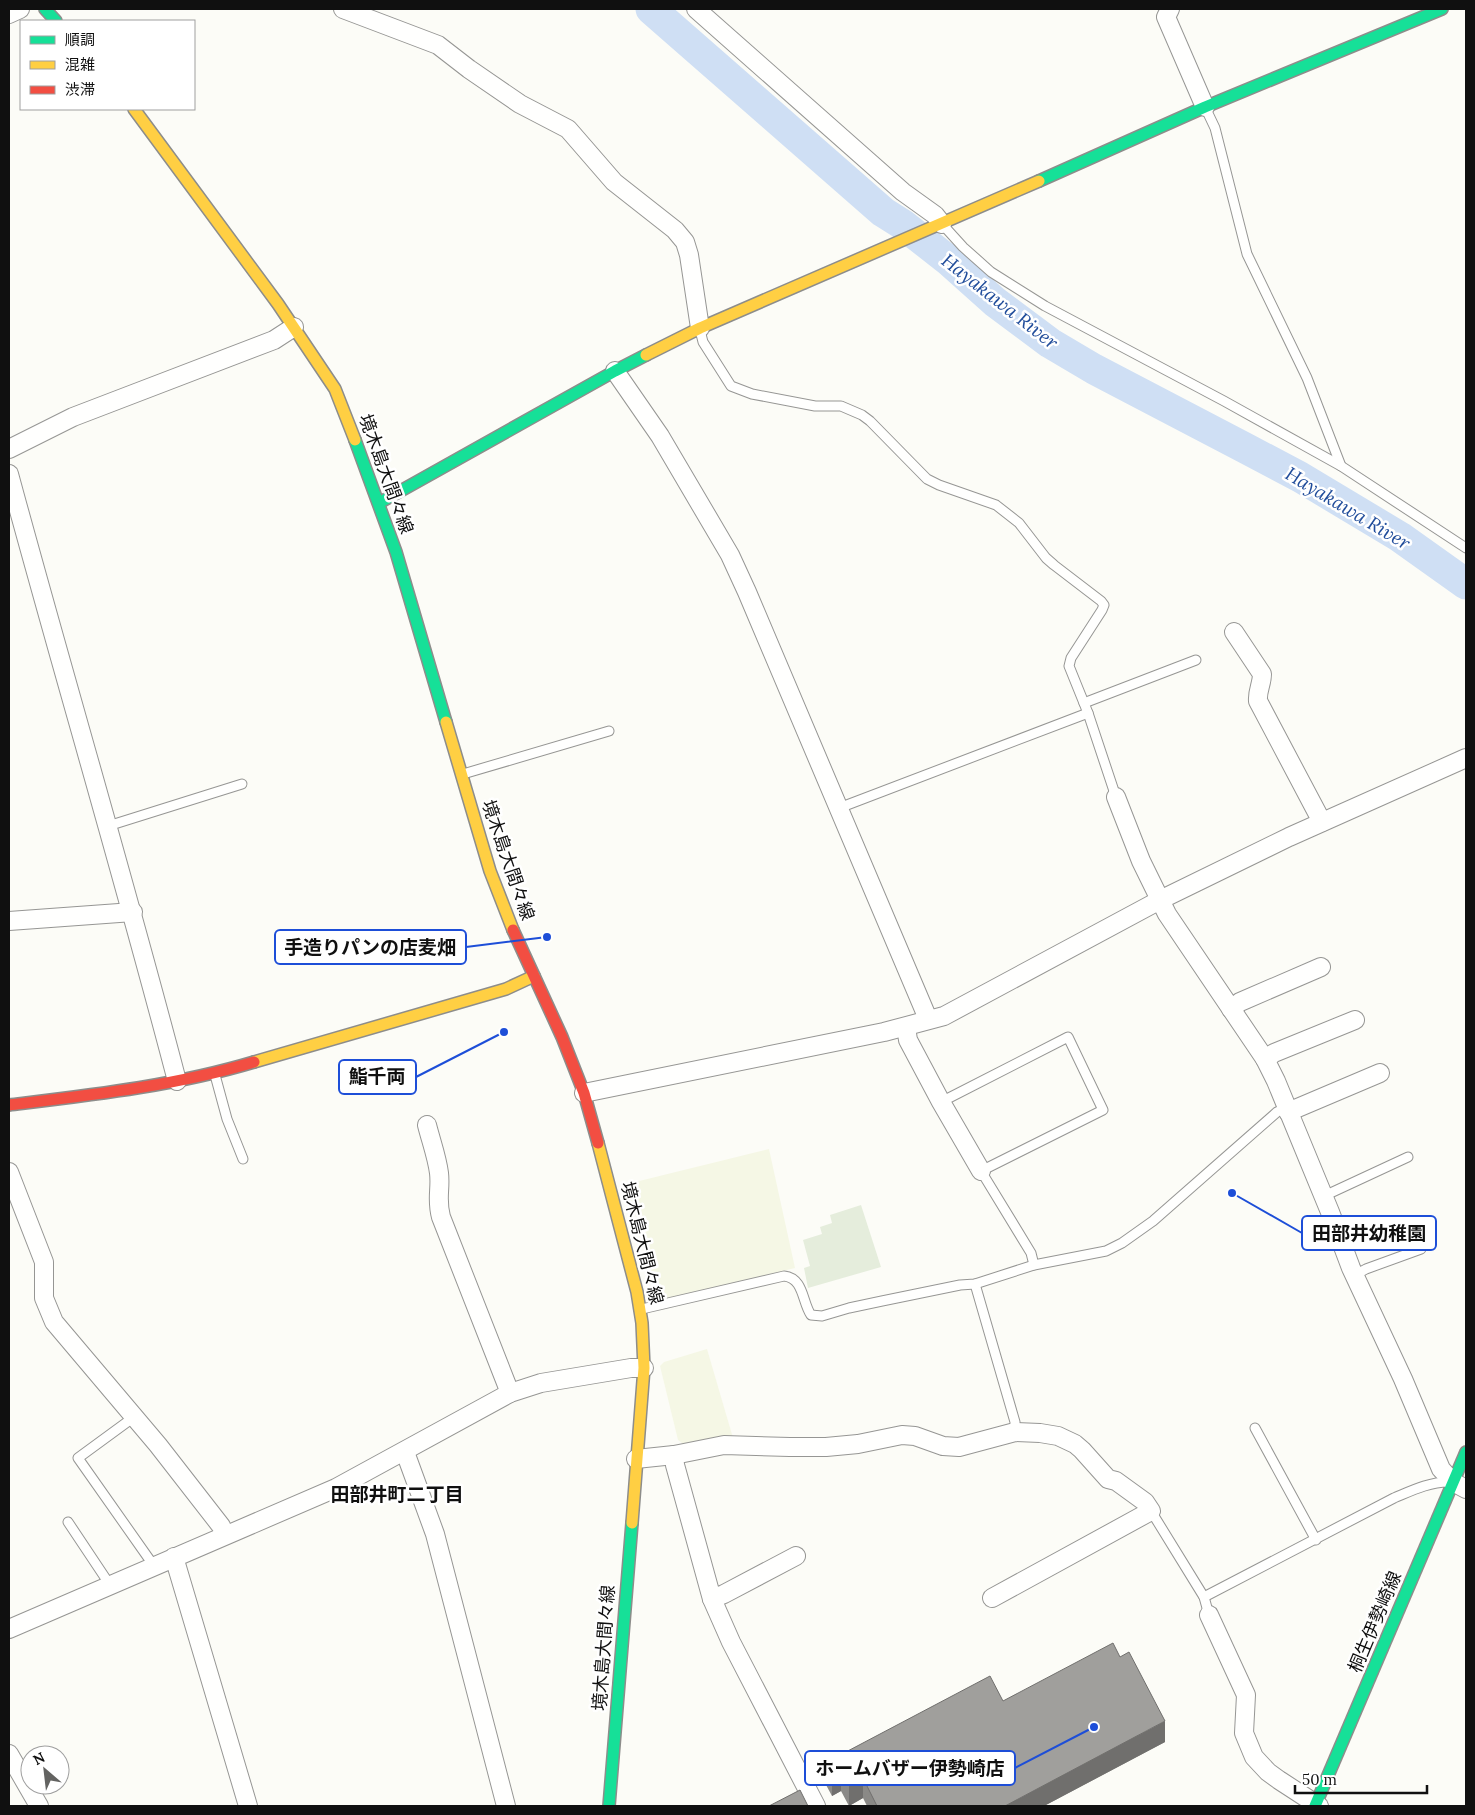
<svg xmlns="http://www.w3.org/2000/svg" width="1475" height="1815" font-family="Lora,'Noto Sans JP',serif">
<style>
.farmland{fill:#f5f7e5}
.cemetery{fill:#e5eddc}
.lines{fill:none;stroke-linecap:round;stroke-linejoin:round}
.river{stroke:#cfdff4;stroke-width:31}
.lane-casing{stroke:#969694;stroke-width:11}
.street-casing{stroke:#969694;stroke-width:20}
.fast-casing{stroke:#8d8d8b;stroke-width:14}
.slow-casing{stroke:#8d8d8b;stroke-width:14}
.jam-casing{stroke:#8d8d8b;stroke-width:14}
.lane{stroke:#fffffe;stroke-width:9}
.street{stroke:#fffffe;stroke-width:18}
.fast{stroke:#16e098;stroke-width:11}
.slow{stroke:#ffcf43;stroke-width:11}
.jam{stroke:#f24e42;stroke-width:11}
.wall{fill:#8a8986}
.shaded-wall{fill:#706f6d}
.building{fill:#a09f9c;stroke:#706f6d}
.labels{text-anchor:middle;stroke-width:5;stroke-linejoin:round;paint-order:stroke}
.street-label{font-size:18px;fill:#101010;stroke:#fff}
.water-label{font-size:19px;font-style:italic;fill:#214d9b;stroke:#fff}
.neighbourhood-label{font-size:19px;font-weight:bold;fill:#101010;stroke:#fff}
.leader{fill:none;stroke:#1d4ed8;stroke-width:2}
.callout-dot{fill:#1d4ed8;stroke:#fff;stroke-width:2}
.callout{fill:#fff;stroke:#1d4ed8;stroke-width:2}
.callout-label{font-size:19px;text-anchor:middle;font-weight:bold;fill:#101010}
</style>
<rect width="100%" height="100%" fill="#fcfcf7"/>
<g class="farmland">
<polygon points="769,1149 795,1268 659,1301 627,1184"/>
<polygon points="707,1349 733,1438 686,1446 678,1440 660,1366 664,1362"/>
</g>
<polygon class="cemetery" points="861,1205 881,1267 808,1288 804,1268 810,1266 803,1240 822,1234 820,1227 832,1223 830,1215"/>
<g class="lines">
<polyline class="river" points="651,9 883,212 902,224 948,260 995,302 1050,343 1094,369 1247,449 1300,477 1400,537 1466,584"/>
<defs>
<g id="lane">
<polyline points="1205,107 1215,128 1247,254 1307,378 1341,466"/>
<polyline points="943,225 963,247 991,272 1045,306 1224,401 1341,466 1466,548"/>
<polyline points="700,330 703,342 731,386 752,394 815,406 841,406 862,415 870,421 927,479 939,485 996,505 1019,523 1046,558 1054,565 1101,601 1104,605 1102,610 1071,658 1069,666 1088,713 1116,797"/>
<polyline points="1084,703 1196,660"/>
<polyline points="463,774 609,731"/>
<polyline points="839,808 1088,713"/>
<polyline points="108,826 242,784"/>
<polyline points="215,1075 227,1119 243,1159"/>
<polyline points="941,1102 1068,1037 1103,1110 981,1171 1031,1253 1034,1265"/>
<polyline points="1324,1196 1408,1157"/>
<polyline points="1355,1275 1366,1269 1421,1249"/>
<polyline points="975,1284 1015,1422 1015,1432"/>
<path d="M642,1309l142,-33c20,2 18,26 27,39l11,1 27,-8 33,-7 78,-16 15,-1 59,-19 72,-14 16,-8 31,-22 124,-109 10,-5"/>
<polyline points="134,1417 78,1458 154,1566"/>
<polyline points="1255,1428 1316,1540"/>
<polyline points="1151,1511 1204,1597 1209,1615"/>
<polyline points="68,1522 110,1585"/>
<path d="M1204,1597l190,-99c17,-7 35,-16 54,-16"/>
</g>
<g id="street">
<polyline points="343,9 438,45 469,69 520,104 568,129 614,182 675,230 685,242 689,255 700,328"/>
<polyline points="696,9 903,192 935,215 942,224"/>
<polyline points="1170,9 1166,17 1205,107"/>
<polyline points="9,14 20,9"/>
<polyline points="615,371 660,436 730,555 747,592 928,1019"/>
<polyline points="9,449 73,417 274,340 294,327"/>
<path d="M9,474c55,203 115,404 168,607"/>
<path d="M1234,632l28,42c0,10 -5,17 -4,27l64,121"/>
<polyline points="1116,797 1141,861 1167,914 1265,1059 1276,1081 1330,1212 1351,1268 1403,1379 1441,1469 1453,1482 1466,1489"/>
<polyline points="9,921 133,912"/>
<polyline points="1231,1009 1240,1002 1321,967"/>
<polyline points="906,1027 908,1040 941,1102 981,1171"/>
<polyline points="1265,1059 1274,1053 1355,1020"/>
<polyline points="584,1093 884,1032 944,1016 1160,900 1289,837 1466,758"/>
<polyline points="1288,1112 1380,1073"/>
<path d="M427,1125c4,16 10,32 12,48 2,16 -3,26 2,44l69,176"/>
<polyline points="9,1172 44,1262 44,1298 54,1322 158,1445 221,1526 225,1535"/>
<polyline points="405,1452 435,1534 506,1806"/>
<polyline points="674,1455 675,1465 712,1599 731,1642 816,1806"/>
<polyline points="636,1459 674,1455 724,1445 790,1447 826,1447 858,1444 902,1435 915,1436 943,1446 959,1447 1015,1432 1040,1433 1058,1436 1075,1444 1082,1450 1108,1479 1116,1481 1145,1502 1151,1511 992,1598"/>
<polyline points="174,1557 248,1806"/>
<polyline points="712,1599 724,1594 796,1556"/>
<polyline points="1209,1615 1246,1695 1244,1733 1254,1757 1268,1772 1279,1780 1319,1806"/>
<polyline points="9,1629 336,1488 510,1393 541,1383 631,1368 644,1368"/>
<polyline points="9,1754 39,1806"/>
</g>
<g id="fast">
<polyline points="45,9 56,21"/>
<polyline points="1039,181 1205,107 1442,9"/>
<polyline points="355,440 396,552 446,722"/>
<polyline points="379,503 615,371 646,355"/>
<polyline points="609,1806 632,1523"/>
<polyline points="1315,1806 1466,1452"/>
</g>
<g id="slow">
<polyline points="134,109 278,304 335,389 355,440"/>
<polyline points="646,355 700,328 1039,181"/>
<polyline points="446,722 490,871 513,930"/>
<polyline points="254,1062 506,989 534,976"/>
<polyline points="598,1143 637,1292 642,1323 644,1368 632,1523"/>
</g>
<g id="jam">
<polyline points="513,930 562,1037 584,1093 598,1143"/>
<path d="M9,1105c83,-10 165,-19 245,-43"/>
</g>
</defs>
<use href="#lane" class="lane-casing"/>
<use href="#street" class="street-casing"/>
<use href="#fast" class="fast-casing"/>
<use href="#slow" class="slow-casing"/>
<use href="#jam" class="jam-casing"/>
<use href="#lane" class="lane"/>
<use href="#street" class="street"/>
<use href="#fast" class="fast"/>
<use href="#slow" class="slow"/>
<use href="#jam" class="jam"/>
</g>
<polygon class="wall" points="1003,1701 1165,1742 1044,1806 867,1806 863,1798 849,1806 841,1791 832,1796 825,1783 825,1763"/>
<g class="shaded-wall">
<polygon points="1165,1721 1165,1742 1044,1806 1005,1806"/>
<polygon points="841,1771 841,1791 832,1796 832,1775"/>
<polygon points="863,1778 863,1798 849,1806 849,1785"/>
</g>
<g class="building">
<polygon points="1113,1643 1120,1657 1129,1652 1165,1721 1005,1806 877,1806 863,1778 849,1785 841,1771 832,1775 825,1763 990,1676 1003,1701"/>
<polygon points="800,1790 808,1806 769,1806"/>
</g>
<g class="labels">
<g class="street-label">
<text transform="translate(386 474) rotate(70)" y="6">境木島大間々線</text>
<text transform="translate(508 860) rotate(71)" y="6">境木島大間々線</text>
<text transform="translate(642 1243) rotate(76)" y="6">境木島大間々線</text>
<text transform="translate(1375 1622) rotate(-67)" y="6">桐生伊勢崎線</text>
<text transform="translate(604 1648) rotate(-86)" y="6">境木島大間々線</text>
</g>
<g class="water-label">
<text transform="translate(1000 301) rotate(38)" y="7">Hayakawa River</text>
<text transform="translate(1348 508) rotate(31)" y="7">Hayakawa River</text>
</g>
<g class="neighbourhood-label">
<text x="397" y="1501">田部井町二丁目</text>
</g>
</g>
<path class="leader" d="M547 937L466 947M504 1032L416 1077M1232 1193L1302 1233M1094 1727L1015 1768"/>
<g class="callout-dot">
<circle cx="547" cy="937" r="5"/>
<circle cx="504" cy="1032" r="5"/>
<circle cx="1232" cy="1193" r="5"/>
<circle cx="1094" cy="1727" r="5"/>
</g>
<g class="callout">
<rect x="275" y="930" width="191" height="34" rx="5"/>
<rect x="339" y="1060" width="77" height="34" rx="5"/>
<rect x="1302" y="1216" width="134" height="34" rx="5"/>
<rect x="805" y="1751" width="210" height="34" rx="5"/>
</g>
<g class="callout-label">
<text x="370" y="954">手造りパンの店麦畑</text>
<text x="377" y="1083">鮨千両</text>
<text x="1369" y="1240">田部井幼稚園</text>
<text x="910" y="1775">ホームバザー伊勢崎店</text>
</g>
<rect width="1475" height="1815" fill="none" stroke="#101010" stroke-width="20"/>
<rect x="20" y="20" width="175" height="90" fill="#ffffff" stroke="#9f9f9f"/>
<rect x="30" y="36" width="25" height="8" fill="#16e098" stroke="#9f9f9f"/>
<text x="65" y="45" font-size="15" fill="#101010">順調</text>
<rect x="30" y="61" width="25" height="8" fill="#ffcf43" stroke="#9f9f9f"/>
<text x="65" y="70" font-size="15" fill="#101010">混雑</text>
<rect x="30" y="86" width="25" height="8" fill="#f24e42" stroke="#9f9f9f"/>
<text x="65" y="95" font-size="15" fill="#101010">渋滞</text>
<g transform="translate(45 1770) rotate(332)"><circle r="24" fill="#ffffff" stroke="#9f9f9f"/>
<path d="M0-4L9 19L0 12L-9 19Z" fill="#636361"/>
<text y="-8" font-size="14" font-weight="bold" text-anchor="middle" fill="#101010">N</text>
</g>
<path d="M1295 1785v8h132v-8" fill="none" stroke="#101010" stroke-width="2.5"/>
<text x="1302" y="1785" font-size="15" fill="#101010" stroke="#ffffff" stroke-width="4" paint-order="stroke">50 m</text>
</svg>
